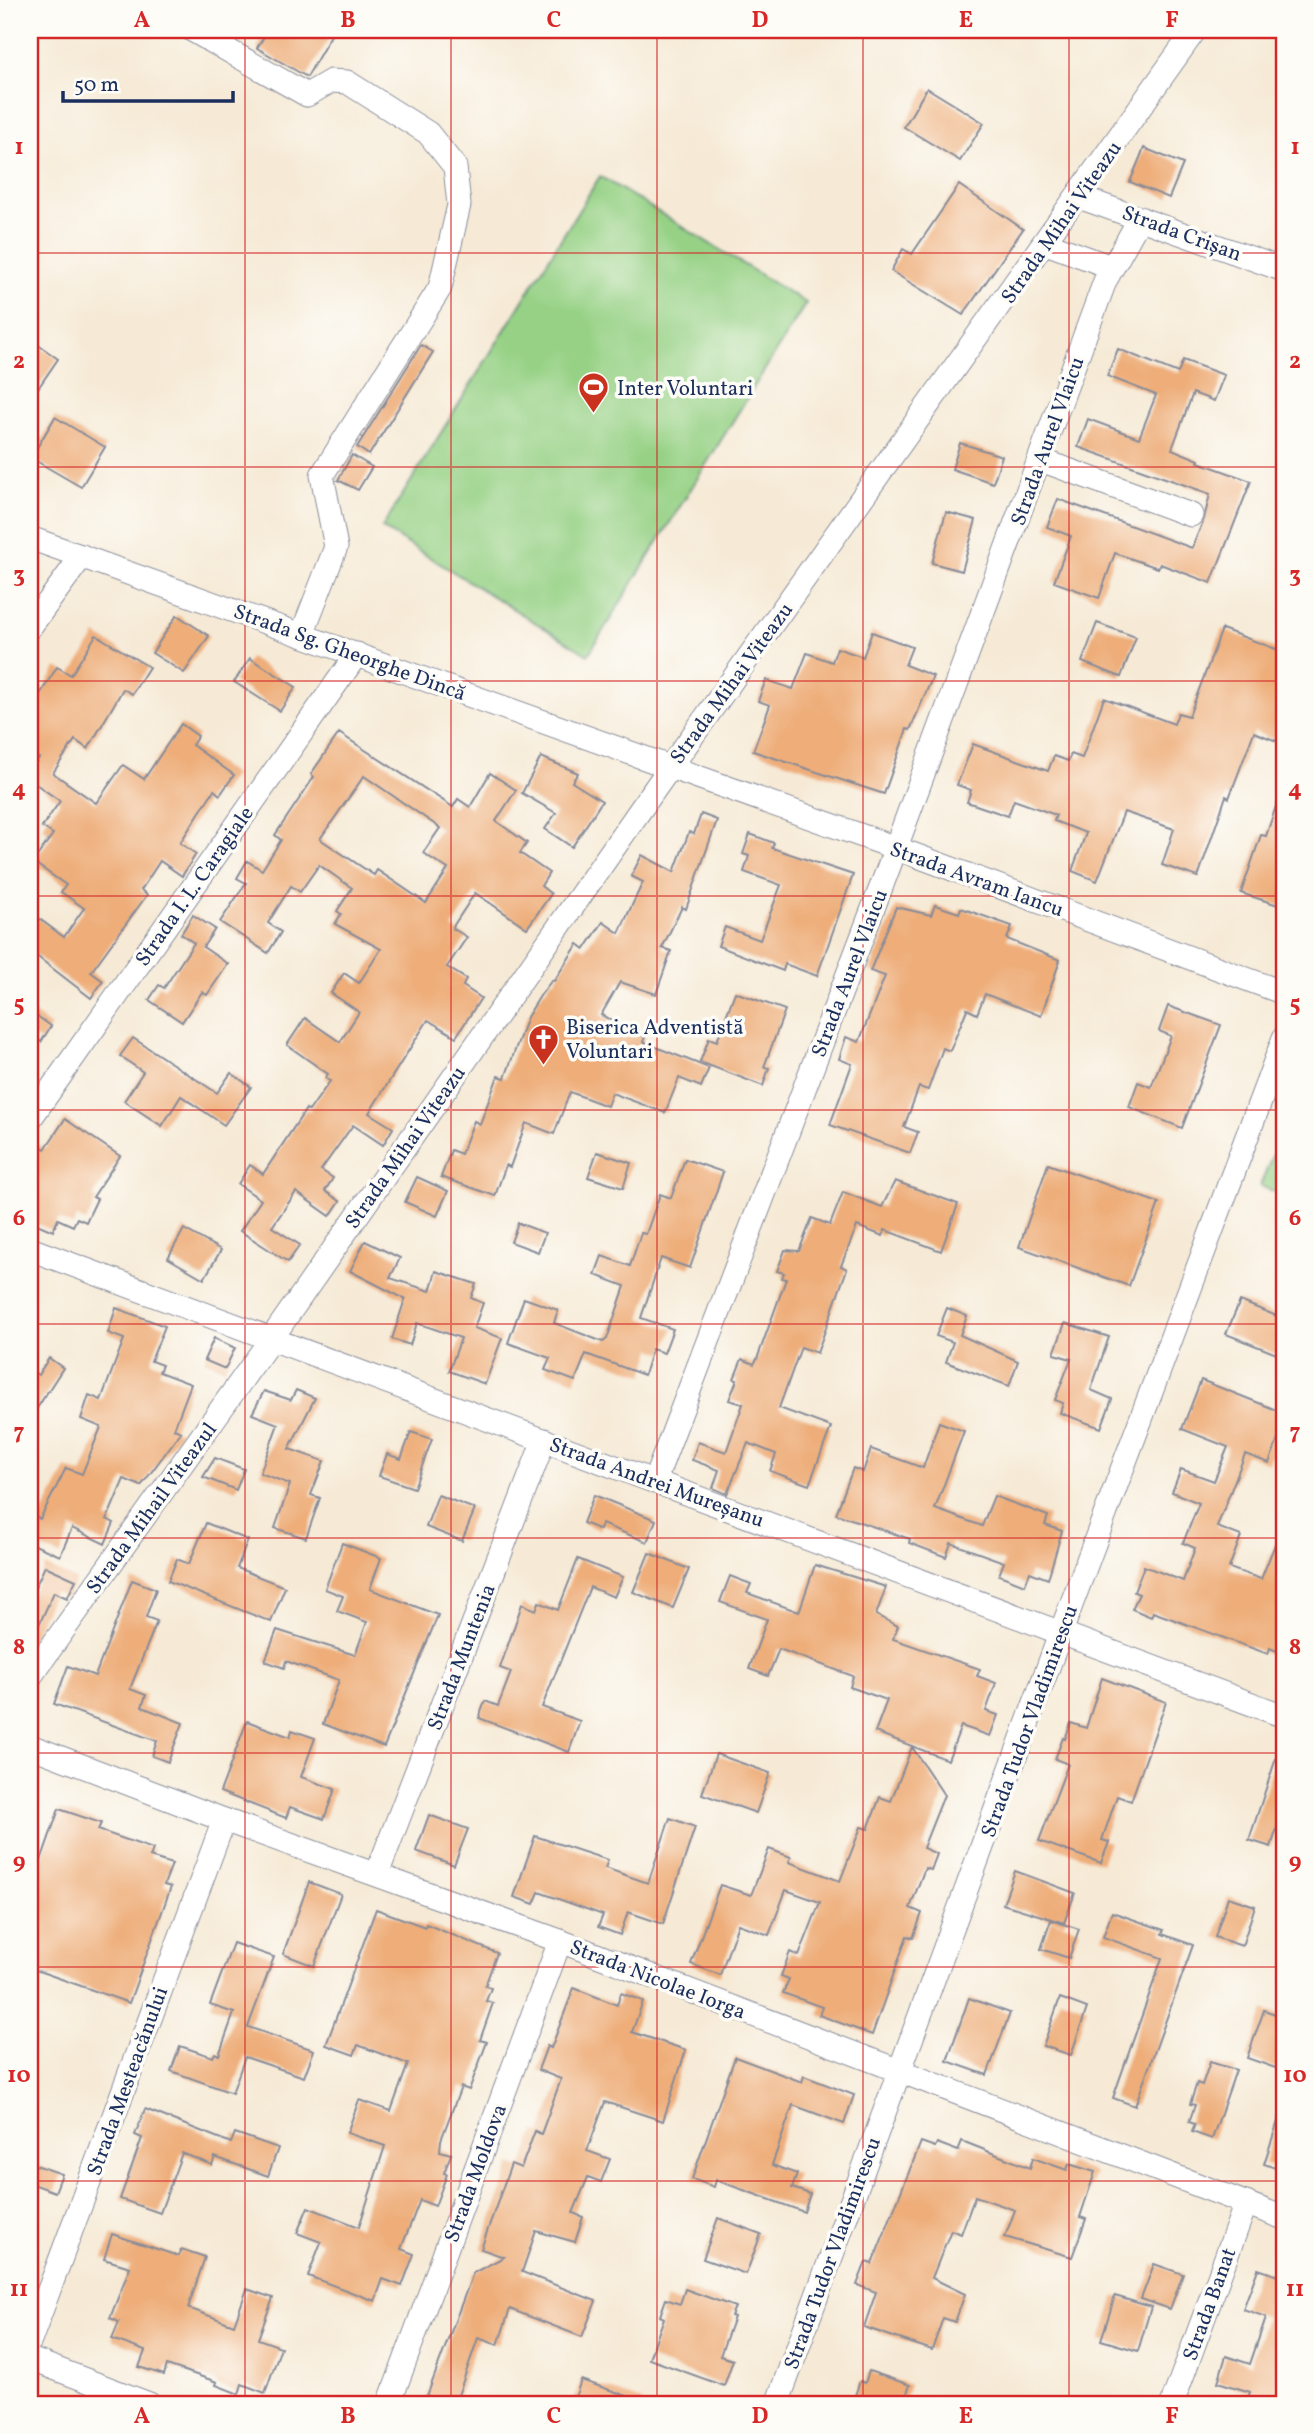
<svg xmlns="http://www.w3.org/2000/svg" width="1314" height="2434" font-family="Vollkorn,serif">
<style>
.green{fill:#96d185;stroke:#588072;stroke-width:2}
.building{fill:#eead79;fill-rule:evenodd}
.lines{fill:none;stroke-linecap:round;stroke-linejoin:round}
.minor-casing{stroke:#888c9a;stroke-width:25}
.minor{stroke:#fff;stroke-width:23}
.grid{fill:none;stroke:#d62828;stroke-width:2;stroke-opacity:0.55}
.labels{text-anchor:middle;stroke-width:7;stroke-linejoin:round;paint-order:stroke}
.street-label{font-size:21px;fill:#1b2f5e;stroke:#fdfcf7}
.poi-label{font-size:21px;fill:#1b2f5e;stroke:#fdfcf7;text-anchor:start}
.neatline{fill:none;stroke:#d62828;stroke-width:2.5}
.grid-label{font-size:23px;text-anchor:middle;font-weight:bold;fill:#d62828}
</style>
<rect width="100%" height="100%" fill="#fdfcf7"/>
<filter id="ink" filterUnits="userSpaceOnUse"><feTurbulence type="fractalNoise" baseFrequency=".0143" numOctaves="2"/><feDisplacementMap in="SourceGraphic" scale="14" xChannelSelector="R" yChannelSelector="G"/><feConvolveMatrix kernelMatrix="1 2 1 2 8 2 1 2 1" color-interpolation-filters="sRGB"/></filter>
<filter id="wash" filterUnits="userSpaceOnUse"><feTurbulence type="fractalNoise" baseFrequency=".00686" numOctaves="4" result="noise"/><feDisplacementMap in="SourceGraphic" scale="28" xChannelSelector="R" yChannelSelector="G"/><feGaussianBlur stdDeviation="1.57" result="paint"/><feColorMatrix in="noise" values="0 0 0 0 0 0 0 0 0 0 0 0 0 0 0 0 0 1.4 0 .05"/><feComposite in="paint" operator="in"/></filter>
<g filter="url(#wash)">
<rect width="100%" height="100%" fill="#f6ead6"/>
<g class="green">
<polygon points="600,176 806,303 588,655 382,528"/>
<polygon points="1284,1127 1284,1195 1260,1186"/>
</g>
<g id="blocks">
<g class="building">
<polygon points="268,30 334,30 307,77 257,48"/>
<polygon points="927,88 984,123 960,161 904,127"/>
<polygon points="1144,148 1183,164 1169,198 1130,182"/>
<polygon points="959,185 1023,229 963,315 891,271 903,249 912,254"/>
<polygon points="30,339 58,359 30,400"/>
<polygon points="421,345 433,352 369,455 357,447"/>
<polygon points="1118,349 1178,373 1183,360 1224,375 1214,401 1193,393 1172,449 1199,460 1198,462 1251,481 1211,583 1160,564 1158,568 1115,553 1099,598 1054,582 1071,536 1047,527 1058,499 1192,548 1204,519 1210,494 1078,447 1088,419 1139,438 1156,395 1107,376"/>
<polygon points="55,417 105,447 81,487 31,458"/>
<polygon points="960,443 1002,456 993,483 952,469"/>
<polygon points="352,455 372,467 358,490 338,480"/>
<polygon points="946,512 976,520 962,571 932,563"/>
<polygon points="177,615 209,636 184,673 152,653"/>
<polygon points="1097,623 1136,637 1121,677 1082,662"/>
<polygon points="1222,629 1284,652 1284,744 1254,732 1229,798 1226,796 1198,877 1162,865 1174,829 1124,812 1097,881 1072,871 1086,833 1054,821 1056,815 1014,800 1008,816 967,802 971,790 957,785 973,744 1048,771 1054,756 1068,761 1071,754 1082,758 1104,698 1174,724 1178,713 1189,716"/>
<polygon points="872,632 912,647 905,665 933,676 910,730 907,729 884,794 753,751 770,705 758,701 766,680 793,689 807,653 832,662 837,648 863,657"/>
<polygon points="96,635 149,667 132,694 123,689 88,749 75,740 53,773 96,803 123,765 144,779 181,724 198,736 192,745 234,775 220,795 214,790 180,843 196,854 182,876 160,861 141,890 147,895 91,972 103,981 91,998 30,951 30,912 64,937 84,908 61,892 66,885 33,862 53,834 42,827 60,801 30,780 30,771 39,758 30,752 30,690 39,696 57,667 71,675"/>
<polygon points="250,658 296,687 280,711 234,682"/>
<path d="M339,733l114,74 5,-8 12,8 20,-34 26,17 -20,31 31,22 -7,10 29,20 -8,13 10,8 -24,34 -52,-35 -23,35 15,9 -20,30 19,12 -3,7 18,12 -25,39 -28,-17 -59,93 24,15 -10,17 -30,-20 -32,45 12,8 -8,13 15,10 -10,15 -34,-24 -24,35 28,18 -12,17 -48,-31 21,-31 -23,-16 12,-19 13,9 43,-65 3,2 21,-30 -5,-3 3,-4 -41,-29 18,-27 35,24 19,-30 -28,-19 13,-20 15,10 22,-34 -46,-25 6,-10 -4,-3 15,-23 -33,-23 -19,27 -9,-6 -23,37 13,9 -13,21 -48,-31 26,-39 -9,-5 10,-17 15,9 19,-30 -6,-5 39,-58 -3,-3zM364,776l76,52 -17,25 25,16 -22,34 -49,-33 -3,5 -54,-36z"/>
<polygon points="541,757 578,773 572,782 602,801 572,847 545,829 556,813 522,793"/>
<polygon points="1281,791 1284,792 1284,896 1281,906 1241,893 1261,835 1266,836"/>
<polygon points="701,814 717,820 686,909 682,907 662,948 671,951 656,994 620,982 601,1015 645,1037 643,1042 709,1068 701,1087 679,1078 665,1113 612,1093 607,1106 570,1092 554,1134 526,1123 510,1167 506,1165 495,1196 441,1177 451,1150 461,1154 474,1121 480,1124 498,1076 505,1078 527,1017 540,996 552,980 554,981 578,944 585,949 603,922 619,933 643,882 631,876 642,855 674,872 689,832 694,834"/>
<polygon points="750,834 774,843 772,848 853,875 817,976 785,964 783,971 718,946 725,927 760,940 781,885 744,872 749,856 743,854"/>
<polygon points="935,905 959,913 961,908 1012,926 1007,939 1060,960 1041,1016 985,994 977,1014 967,1009 950,1051 943,1048 928,1090 919,1087 904,1127 918,1132 910,1153 830,1125 852,1064 839,1059 846,1037 859,1042 885,976 870,971 896,907 931,915"/>
<polygon points="193,915 215,929 203,947 228,964 207,995 202,992 182,1022 149,1000 159,985 164,988 194,943 181,934"/>
<polygon points="735,992 785,1010 764,1067 769,1068 763,1086 700,1062 709,1038 717,1041"/>
<polygon points="1168,1006 1221,1025 1182,1128 1129,1107 1138,1082 1151,1087 1171,1036 1159,1031"/>
<polygon points="30,1011 51,1026 41,1042 30,1034"/>
<polygon points="133,1038 217,1093 231,1073 251,1087 224,1125 181,1096 162,1126 124,1101 143,1072 120,1056"/>
<polygon points="65,1119 120,1156 93,1197 97,1199 86,1222 77,1218 73,1226 58,1219 53,1231 30,1221 30,1141 45,1149"/>
<polygon points="597,1152 631,1163 623,1188 588,1177"/>
<polygon points="685,1159 723,1172 690,1268 661,1258 641,1318 673,1329 664,1353 652,1349 644,1375 586,1354 575,1381 545,1370 550,1358 508,1343 524,1298 558,1310 554,1323 603,1342 607,1339 625,1286 595,1275 602,1256 630,1266 641,1233 646,1234 660,1194 671,1198"/>
<polygon points="1048,1164 1159,1203 1129,1286 1019,1247"/>
<polygon points="417,1177 448,1191 437,1216 405,1202"/>
<polygon points="895,1181 958,1204 941,1251 885,1230 883,1236 857,1226 841,1266 847,1269 817,1353 801,1347 779,1408 831,1427 809,1485 770,1471 776,1454 748,1443 727,1494 713,1488 719,1470 692,1460 698,1442 726,1452 743,1404 729,1400 737,1380 734,1379 742,1359 754,1364 757,1359 786,1279 782,1278 784,1273 777,1271 785,1250 799,1251 812,1218 830,1225 843,1192 882,1207"/>
<polygon points="518,1223 545,1233 538,1252 511,1242"/>
<polygon points="184,1229 221,1250 204,1279 168,1258"/>
<polygon points="365,1241 400,1258 390,1278 430,1291 436,1271 476,1284 471,1298 483,1303 474,1328 502,1338 485,1384 449,1371 461,1338 417,1323 410,1345 392,1339 405,1299 350,1271"/>
<polygon points="1240,1301 1284,1319 1284,1357 1226,1334"/>
<polygon points="116,1308 165,1326 151,1361 162,1365 159,1372 191,1384 174,1429 181,1432 141,1486 124,1479 107,1519 114,1523 105,1544 72,1528 60,1556 30,1543 30,1514 40,1519 66,1468 82,1474 101,1427 81,1419 89,1395 101,1400 124,1339 108,1333"/>
<polygon points="947,1308 967,1316 960,1335 1018,1361 1009,1386 946,1362 953,1342 936,1336"/>
<polygon points="1065,1323 1109,1337 1091,1390 1112,1399 1101,1428 1060,1413 1063,1403 1055,1400 1071,1359 1054,1354"/>
<polygon points="214,1338 235,1348 225,1369 204,1360"/>
<polygon points="49,1358 63,1368 30,1419 30,1370 38,1375"/>
<polygon points="1201,1380 1284,1413 1284,1424 1269,1463 1245,1454 1217,1527 1241,1536 1229,1568 1261,1579 1284,1522 1284,1654 1270,1648 1268,1654 1153,1612 1151,1617 1132,1609 1139,1594 1134,1592 1144,1566 1183,1581 1195,1548 1183,1543 1199,1503 1172,1492 1181,1469 1214,1481 1228,1447 1182,1429"/>
<polygon points="296,1390 315,1398 289,1449 324,1461 311,1495 320,1498 306,1538 275,1528 290,1484 260,1473 278,1424 252,1414 264,1391 291,1400"/>
<polygon points="939,1422 964,1431 935,1509 982,1526 994,1496 1048,1516 1045,1525 1062,1531 1048,1579 1030,1572 1025,1585 999,1575 1004,1562 951,1543 946,1557 909,1543 910,1539 836,1514 853,1468 863,1472 871,1449 923,1468"/>
<polygon points="411,1432 432,1439 414,1488 379,1476 387,1454 401,1459"/>
<polygon points="215,1458 244,1469 236,1490 203,1477"/>
<polygon points="438,1495 475,1509 462,1541 426,1527"/>
<polygon points="594,1495 656,1520 647,1542 602,1524 600,1530 583,1523"/>
<polygon points="206,1523 248,1540 237,1568 285,1587 271,1622 168,1581 177,1559 189,1564"/>
<polygon points="342,1543 381,1558 370,1589 438,1615 384,1747 323,1724 339,1680 286,1661 284,1668 265,1661 277,1630 355,1655 367,1622 337,1611 343,1596 325,1589"/>
<polygon points="649,1553 689,1569 673,1608 633,1592"/>
<polygon points="578,1559 623,1577 614,1597 590,1587 542,1707 580,1721 569,1752 479,1718 485,1701 498,1706 511,1672 500,1668 522,1604 536,1610 539,1602 558,1610"/>
<polygon points="815,1565 886,1587 876,1615 898,1626 893,1639 980,1669 977,1676 996,1683 986,1711 998,1715 990,1736 961,1726 948,1760 875,1732 887,1700 850,1687 853,1676 779,1649 768,1676 749,1669 767,1619 720,1602 730,1576 751,1584 747,1593 799,1612"/>
<polygon points="45,1566 76,1580 67,1598 54,1592 30,1644 30,1598"/>
<polygon points="132,1580 156,1589 146,1617 157,1621 130,1689 146,1695 142,1707 183,1723 168,1762 152,1756 157,1741 54,1704 68,1666 95,1676"/>
<polygon points="1102,1678 1166,1702 1131,1801 1117,1796 1102,1840 1109,1842 1101,1863 1039,1841 1068,1764 1055,1759 1063,1738 1065,1739 1071,1723 1086,1728"/>
<polygon points="247,1721 290,1737 292,1730 315,1738 301,1777 335,1789 324,1819 290,1807 286,1818 220,1792"/>
<polygon points="1281,1743 1284,1744 1284,1806 1271,1847 1249,1840"/>
<polygon points="912,1747 944,1795 923,1848 937,1854 931,1870 925,1868 910,1908 922,1913 913,1938 907,1936 872,2035 819,2015 822,2007 783,1993 789,1979 781,1976 790,1952 799,1956 820,1902 786,1890 769,1935 738,1924 720,1975 691,1964 720,1885 751,1895 769,1849 791,1857 789,1862 840,1881 861,1827 868,1829 880,1797 891,1801"/>
<polygon points="716,1754 770,1773 756,1813 702,1794"/>
<polygon points="59,1809 101,1823 98,1830 153,1849 150,1857 172,1864 164,1885 171,1887 129,2003 30,1968 30,1892"/>
<polygon points="429,1815 468,1829 454,1865 416,1851"/>
<polygon points="670,1818 695,1827 663,1924 628,1912 620,1935 598,1927 603,1915 539,1892 534,1904 514,1897 535,1836 608,1860 605,1868 648,1883"/>
<polygon points="1015,1871 1075,1893 1064,1923 1003,1904"/>
<polygon points="309,1882 341,1894 314,1966 283,1954"/>
<polygon points="1228,1897 1255,1906 1242,1946 1215,1937"/>
<polygon points="376,1909 425,1927 426,1924 497,1953 485,1986 491,1988 486,2001 493,2003 480,2040 487,2042 469,2090 461,2087 441,2140 440,2151 451,2154 444,2173 447,2174 435,2206 420,2200 401,2249 414,2254 402,2286 383,2279 375,2301 308,2276 321,2242 297,2233 308,2207 359,2227 385,2146 347,2133 359,2100 391,2111 408,2064 358,2045 354,2055 326,2045"/>
<polygon points="1112,1912 1164,1930 1162,1934 1193,1945 1135,2106 1113,2098 1162,1958 1103,1937"/>
<polygon points="1051,1920 1079,1929 1069,1958 1041,1949"/>
<polygon points="233,1943 274,1957 248,2027 314,2050 304,2077 245,2057 232,2093 171,2071 180,2046 213,2057 215,2053 219,2055 234,2013 210,2005"/>
<polygon points="574,1988 617,2005 621,1993 643,2001 632,2032 686,2050 663,2121 605,2102 587,2151 610,2159 601,2182 588,2177 573,2213 583,2217 575,2242 536,2231 522,2272 596,2301 582,2337 510,2309 498,2345 478,2338 455,2404 424,2404 473,2273 504,2257 481,2249 511,2164 521,2168 535,2131 541,2134 561,2079 538,2070 547,2046 551,2048"/>
<polygon points="969,1998 1010,2013 987,2075 947,2061"/>
<polygon points="1060,1998 1087,2008 1071,2055 1043,2046"/>
<polygon points="1264,2010 1284,2017 1284,2071 1247,2058"/>
<polygon points="735,2057 802,2082 804,2076 854,2095 844,2124 793,2105 772,2165 797,2174 792,2188 810,2194 804,2212 716,2180 714,2187 692,2179"/>
<polygon points="1210,2062 1236,2070 1212,2139 1192,2132 1195,2124 1189,2122 1195,2105 1190,2104 1197,2083 1202,2085"/>
<polygon points="145,2109 231,2143 235,2133 278,2148 268,2176 215,2157 212,2165 182,2153 160,2213 120,2199 142,2138 135,2135"/>
<polygon points="1281,2112 1284,2113 1284,2171 1264,2164"/>
<polygon points="962,2141 1030,2168 1033,2158 1067,2170 1069,2164 1095,2172 1080,2217 1086,2219 1072,2257 1005,2237 1015,2210 975,2196 961,2234 951,2230 932,2278 965,2294 955,2322 943,2318 932,2350 864,2327 876,2292 857,2285 866,2262 872,2264 921,2142 935,2147 937,2143 958,2151"/>
<polygon points="30,2163 62,2174 55,2192 30,2183"/>
<polygon points="718,2218 761,2234 746,2274 703,2259"/>
<polygon points="112,2234 178,2256 181,2249 205,2257 188,2308 234,2325 247,2289 273,2298 258,2339 281,2347 265,2393 242,2384 239,2394 216,2385 217,2382 167,2365 164,2375 139,2367 145,2351 112,2339 119,2322 110,2318 130,2267 104,2259"/>
<polygon points="1154,2264 1183,2274 1170,2309 1141,2299"/>
<polygon points="1258,2269 1281,2277 1284,2274 1284,2404 1246,2404 1250,2392 1218,2382 1226,2356 1250,2364 1266,2317 1243,2309"/>
<polygon points="685,2289 735,2307 731,2316 734,2317 720,2356 733,2360 724,2386 649,2359 664,2318 660,2316 666,2299 680,2304"/>
<polygon points="1115,2296 1151,2307 1138,2351 1101,2340"/>
<polygon points="869,2371 910,2385 903,2404 852,2404 860,2381 865,2383"/>
<polygon points="581,2380 642,2401 641,2404 573,2404"/>
</g>
</g>
</g>
<g filter="url(#ink)">
<use href="#blocks" fill-opacity="0" stroke="#888c9a" stroke-width="2"/>
<g class="lines">
<defs>
<g id="minor">
<polyline points="192,30 307,95 331,81 347,82 428,133 455,167 459,205 440,288 322,475 336,547 302,634"/>
<polyline points="1079,197 1284,270"/>
<polyline points="1046,243 1111,267"/>
<polyline points="1041,460 1191,515"/>
<polyline points="30,538 896,848 1284,993"/>
<polyline points="30,627 82,556"/>
<polyline points="30,1119 357,654"/>
<polyline points="30,1249 1284,1716"/>
<polyline points="655,1480 888,869 1105,281 1140,218"/>
<polyline points="30,1677 271,1339 659,783 1195,30"/>
<polyline points="30,1746 224,1820 560,1941 1284,2218"/>
<polyline points="377,1874 544,1440"/>
<polyline points="30,2341 224,1820"/>
<polyline points="30,2359 149,2404"/>
<polyline points="389,2404 560,1941"/>
<polyline points="777,2404 1061,1632 1284,1038"/>
<polyline points="1172,2404 1246,2203"/>
</g>
</defs>
<use href="#minor" class="minor-casing"/>
<use href="#minor" class="minor"/>
</g>
</g>
<path class="grid" d="M245,30v2374M451,30v2374M657,30v2374M863,30v2374M1069,30v2374M30,253h1254M30,467h1254M30,681h1254M30,896h1254M30,1110h1254M30,1324h1254M30,1538h1254M30,1753h1254M30,1967h1254M30,2181h1254"/>
<defs>
<symbol id="stadium-pin" viewBox="-11 -11 22 30"><path d="M0 17L-7.5 6A9.5 9.5 0 1 1 7.5 6Z" fill="#c8321e" stroke="#fdfcf7"/><path d="M0-5a6.5 5 0 1 0 0 10a6.5 5 0 1 0 0-10ZM-3.5-1.8h7v3.6h-7Z" fill="#fff"/></symbol>
<symbol id="church-pin" viewBox="-11 -11 22 30"><path d="M0 17L-7.5 6A9.5 9.5 0 1 1 7.5 6Z" fill="#c8321e" stroke="#fdfcf7"/><path d="M-1.2-6h2.4v3.5h3.3v2.4h-3.3V6h-2.4V-.1h-3.3v-2.4h3.3Z" fill="#fff"/></symbol>
</defs>
<g fill-rule="evenodd">
<use href="#stadium-pin" x="576" y="370" width="35" height="47"/>
<use href="#church-pin" x="526" y="1022" width="35" height="47"/>
</g>
<g class="labels">
<g class="street-label">
<text transform="translate(1061 222) rotate(-55)" y="7">Strada Mihai Viteazu</text>
<text transform="translate(1182 233) rotate(20)" y="7">Strada Crișan</text>
<text transform="translate(1047 441) rotate(-70)" y="7">Strada Aurel Vlaicu</text>
<text transform="translate(350 652) rotate(20)" y="7">Strada Sg. Gheorghe Dincă</text>
<text transform="translate(731 683) rotate(-54)" y="7">Strada Mihai Viteazu</text>
<text transform="translate(977 879) rotate(20)" y="7">Strada Avram Iancu</text>
<text transform="translate(194 886) rotate(-55)" y="7">Strada I. L. Caragiale</text>
<text transform="translate(849 973) rotate(-69)" y="7">Strada Aurel Vlaicu</text>
<text transform="translate(405 1147) rotate(-55)" y="7">Strada Mihai Viteazu</text>
<text transform="translate(657 1482) rotate(20)" y="7">Strada Andrei Mureșanu</text>
<text transform="translate(151 1508) rotate(-54)" y="7">Strada Mihail Viteazul</text>
<text transform="translate(461 1657) rotate(-69)" y="7">Strada Muntenia</text>
<text transform="translate(1029 1721) rotate(-70)" y="7">Strada Tudor Vladimirescu</text>
<text transform="translate(658 1979) rotate(21)" y="7">Strada Nicolae Iorga</text>
<text transform="translate(127 2081) rotate(-70)" y="7">Strada Mesteacănului</text>
<text transform="translate(475 2173) rotate(-70)" y="7">Strada Moldova</text>
<text transform="translate(832 2253) rotate(-70)" y="7">Strada Tudor Vladimirescu</text>
<text transform="translate(1209 2304) rotate(-70)" y="7">Strada Banat</text>
</g>
<g class="poi-label">
<text x="617" y="395">Inter Voluntari</text>
<text x="566" y="1034">Biserica Adventistă<tspan x="566" dy="24">Voluntari</tspan></text>
</g>
</g>
<rect width="1314" height="2434" fill="none" stroke="#fdfcf7" stroke-width="77"/>
<path d="M63 91v10h170v-10" fill="none" stroke="#1b2f5e" stroke-width="3.5"/>
<text x="74" y="91" font-size="21" fill="#1b2f5e" stroke="#fdfcf7" stroke-width="5" paint-order="stroke">50 m</text>
<rect x="38" y="38" width="1238" height="2358" class="neatline"/>
<g class="grid-label">
<text x="142" y="27">A</text>
<text x="348" y="27">B</text>
<text x="554" y="27">C</text>
<text x="760" y="27">D</text>
<text x="966" y="27">E</text>
<text x="1172" y="27">F</text>
<text x="19" y="154">1</text>
<text x="1295" y="154">1</text>
<text x="19" y="368">2</text>
<text x="1295" y="368">2</text>
<text x="19" y="582">3</text>
<text x="1295" y="582">3</text>
<text x="19" y="796">4</text>
<text x="1295" y="796">4</text>
<text x="19" y="1011">5</text>
<text x="1295" y="1011">5</text>
<text x="19" y="1225">6</text>
<text x="1295" y="1225">6</text>
<text x="19" y="1439">7</text>
<text x="1295" y="1439">7</text>
<text x="19" y="1654">8</text>
<text x="1295" y="1654">8</text>
<text x="19" y="1868">9</text>
<text x="1295" y="1868">9</text>
<text x="19" y="2082">10</text>
<text x="1295" y="2082">10</text>
<text x="19" y="2296">11</text>
<text x="1295" y="2296">11</text>
<text x="142" y="2423">A</text>
<text x="348" y="2423">B</text>
<text x="554" y="2423">C</text>
<text x="760" y="2423">D</text>
<text x="966" y="2423">E</text>
<text x="1172" y="2423">F</text>
</g>
</svg>
